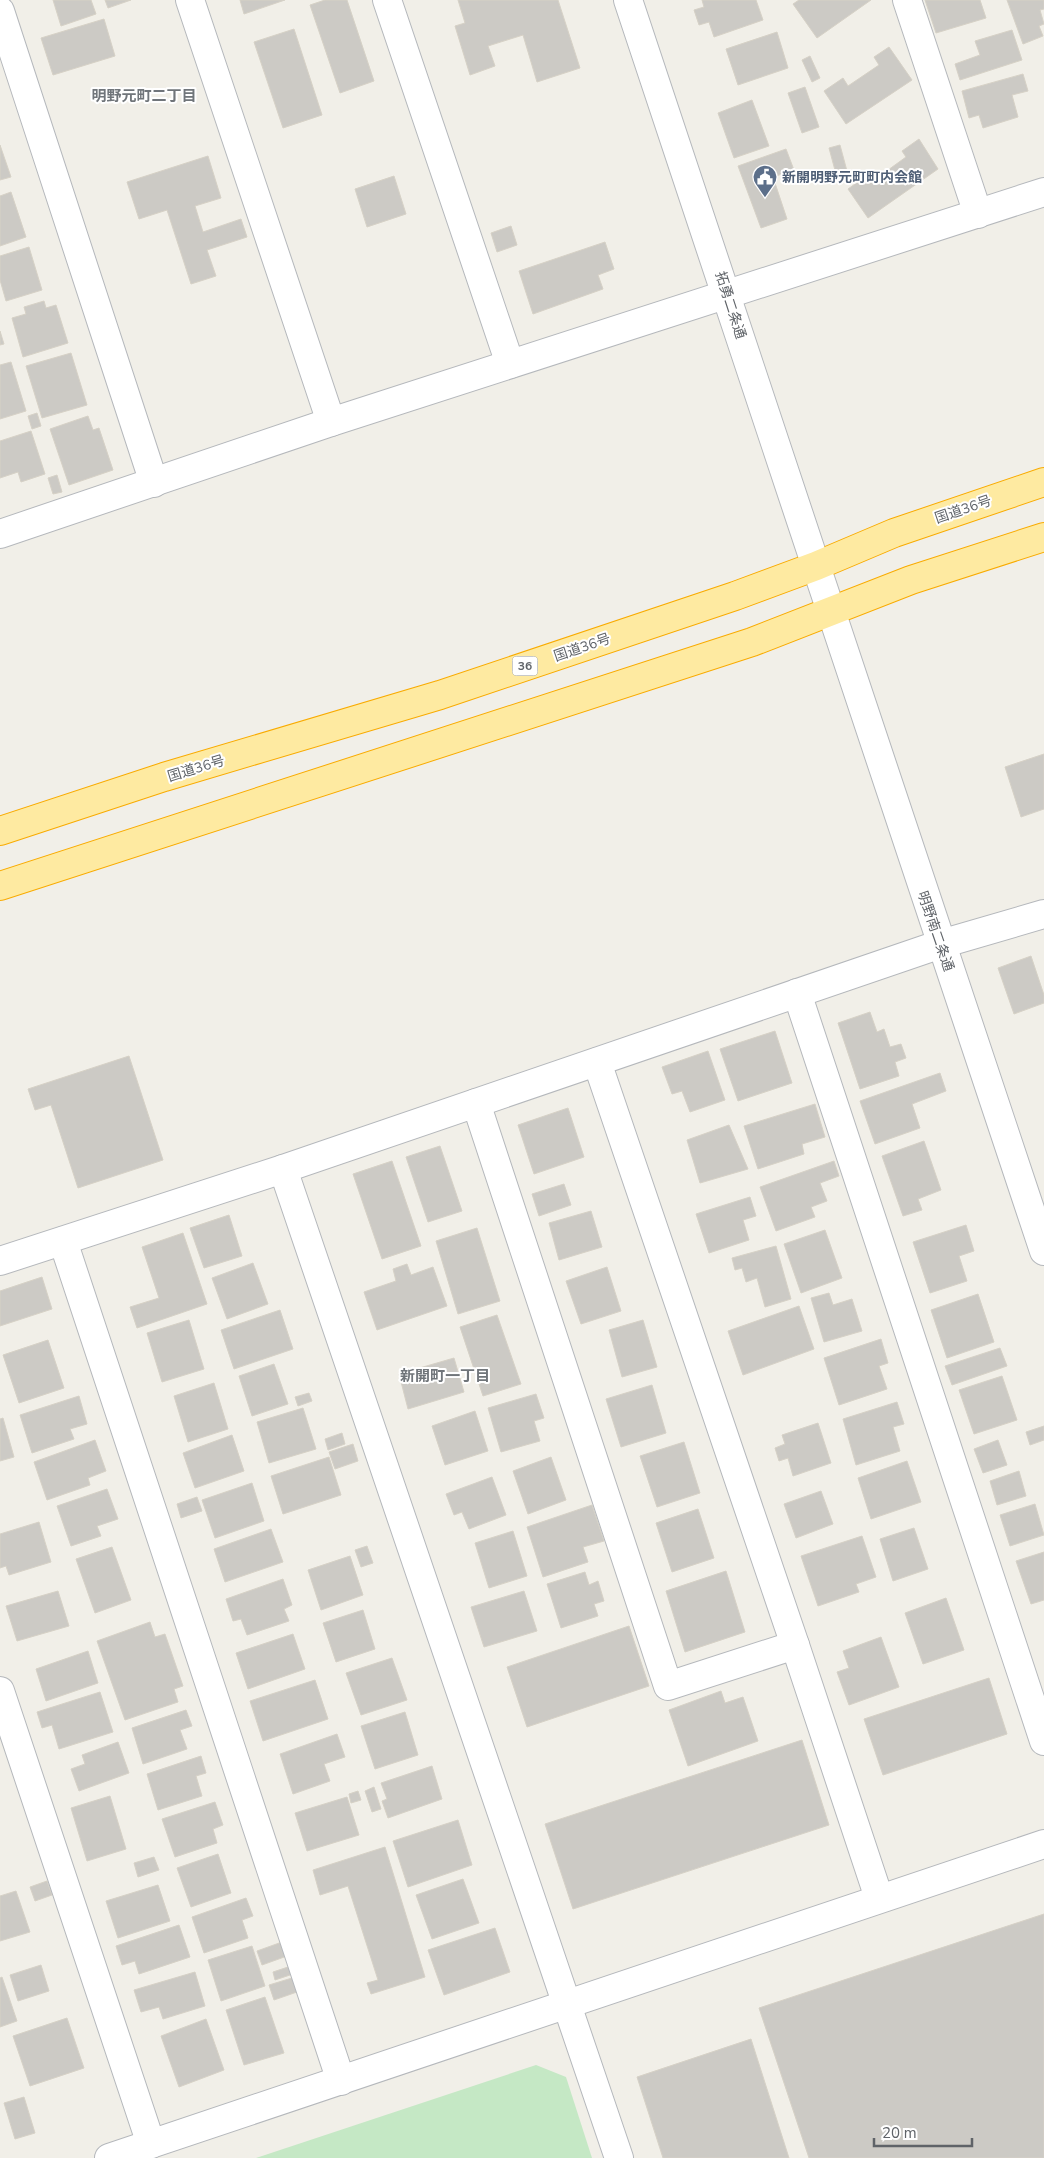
<svg xmlns="http://www.w3.org/2000/svg" width="1044" height="2158" font-family="'Nunito Sans','Noto Sans JP',sans-serif">
<style>
.green{fill:#c5e8c5}
.building{fill:#cccac5;stroke:#d6d1c6}
.lines{fill:none;stroke-linecap:round;stroke-linejoin:round}
.minor-casing{stroke:#b5b8bc;stroke-width:30}
.tertiary-casing{stroke:#b5b8bc;stroke-width:30}
.trunk-casing{stroke:#f9ab00;stroke-width:30}
.minor{stroke:#fff;stroke-width:28}
.tertiary{stroke:#fff;stroke-width:28}
.trunk{stroke:#feeaa1;stroke-width:28}
.labels{text-anchor:middle;stroke-width:4;stroke-linejoin:round;paint-order:stroke}
.shield{fill:#fff;stroke:#8f9295;stroke-width:1}
.shield-label{font-size:12px;font-weight:bold;fill:#5f6368}
.service-label{font-size:14px;font-weight:bold;fill:#4e5e75;stroke:#fff;text-anchor:start}
.street-label{font-size:14px;fill:#5f6368;stroke:#fff}
.neighbourhood-label{font-size:15px;font-weight:bold;fill:#70757a;stroke:#fff}
</style>
<rect width="100%" height="100%" fill="#f1efe8"/>
<polygon class="green" points="536,2065 566,2077 592,2158 256,2158"/>
<g class="building">
<polygon points="53,0 91,0 96,14 61,26"/>
<polygon points="105,0 131,0 108,8"/>
<polygon points="240,0 285,0 244,14"/>
<polygon points="325,0 347,0 374,81 340,93 310,5"/>
<polygon points="458,0 558,0 580,68 537,82 523,35 488,46 495,66 470,75 455,26 465,23"/>
<polygon points="702,0 756,0 763,20 714,37 709,22 699,25 694,10 704,7"/>
<polygon points="799,0 871,0 817,38 793,4"/>
<polygon points="925,0 980,0 986,18 936,33"/>
<polygon points="1007,0 1044,0 1044,9 1040,10 1044,24 1039,26 1043,36 1023,44"/>
<polygon points="104,19 115,56 53,75 41,38"/>
<polygon points="294,29 322,115 283,128 254,42"/>
<polygon points="1012,30 1022,60 960,80 955,64 980,55 975,41"/>
<polygon points="777,32 788,68 738,85 726,49"/>
<polygon points="889,47 912,80 846,124 824,91 843,78 848,86 879,65 874,57"/>
<polygon points="810,56 820,78 812,82 802,60"/>
<polygon points="1023,74 1028,91 1012,95 1018,117 983,128 979,115 969,118 962,91"/>
<polygon points="805,87 819,127 802,133 788,93"/>
<polygon points="752,100 769,146 734,158 718,113"/>
<polygon points="919,139 938,169 868,218 848,189 873,171 877,178 906,157 902,151"/>
<polygon points="0,145 11,177 0,180"/>
<polygon points="840,145 847,171 836,174 829,148"/>
<polygon points="786,149 794,170 773,177 787,219 761,228 738,166"/>
<polygon points="208,156 221,198 195,206 203,232 241,219 247,237 207,250 216,276 191,284 167,210 139,219 127,182"/>
<polygon points="394,176 406,214 367,227 355,189"/>
<polygon points="11,192 26,237 0,246 0,196"/>
<polygon points="511,226 517,245 497,252 491,233"/>
<polygon points="605,242 614,269 598,275 603,289 533,314 519,271"/>
<polygon points="29,247 42,290 6,301 0,280 0,256"/>
<polygon points="44,301 46,308 56,305 68,343 23,357 12,318 26,314 24,307"/>
<polygon points="0,331 4,344 0,345"/>
<polygon points="71,353 87,405 42,418 26,366"/>
<polygon points="11,362 26,411 0,419 0,365"/>
<polygon points="37,413 41,426 32,429 28,416"/>
<polygon points="88,416 93,430 99,428 113,470 69,485 50,429"/>
<polygon points="31,431 45,474 21,482 18,472 0,478 0,441"/>
<polygon points="57,475 62,492 53,494 48,478"/>
<polygon points="1044,754 1044,809 1021,817 1005,767"/>
<polygon points="1031,956 1044,995 1044,1003 1014,1014 998,968"/>
<polygon points="870,1012 877,1032 884,1029 890,1047 901,1044 906,1058 895,1062 899,1076 860,1089 838,1023"/>
<polygon points="775,1031 792,1083 738,1101 720,1049"/>
<polygon points="708,1051 725,1100 690,1112 682,1091 672,1094 662,1067"/>
<polygon points="129,1056 163,1160 78,1188 51,1105 35,1110 28,1089"/>
<polygon points="940,1073 946,1091 912,1104 920,1128 875,1144 860,1101"/>
<polygon points="815,1104 825,1137 802,1144 804,1154 758,1169 744,1126"/>
<polygon points="568,1108 584,1157 534,1174 518,1125"/>
<polygon points="729,1125 748,1169 700,1183 687,1140"/>
<polygon points="924,1141 941,1190 918,1199 922,1210 903,1216 882,1156"/>
<polygon points="440,1146 462,1211 428,1222 406,1157"/>
<polygon points="392,1161 421,1246 382,1259 353,1174"/>
<polygon points="834,1161 839,1176 820,1183 827,1201 811,1207 815,1217 776,1231 760,1187"/>
<polygon points="564,1184 571,1205 539,1216 532,1194"/>
<polygon points="750,1197 756,1216 743,1220 749,1240 709,1253 696,1214"/>
<polygon points="591,1211 602,1247 559,1260 549,1223"/>
<polygon points="229,1215 242,1256 204,1268 190,1228"/>
<polygon points="966,1225 974,1251 959,1256 967,1281 930,1293 913,1242"/>
<polygon points="477,1228 500,1301 458,1314 436,1241"/>
<polygon points="825,1230 842,1278 801,1293 784,1244"/>
<polygon points="183,1233 207,1304 137,1328 130,1307 159,1298 142,1247"/>
<polygon points="776,1246 791,1299 765,1307 757,1278 746,1282 742,1268 735,1270 732,1258"/>
<polygon points="253,1263 268,1304 227,1319 212,1278"/>
<polygon points="407,1264 411,1275 433,1267 447,1306 377,1330 364,1292 396,1281 393,1269"/>
<polygon points="607,1267 621,1311 581,1324 566,1281"/>
<polygon points="42,1277 52,1309 0,1326 0,1291"/>
<polygon points="829,1293 833,1305 852,1299 862,1331 824,1342 811,1298"/>
<polygon points="978,1294 994,1342 947,1358 931,1310"/>
<polygon points="799,1306 814,1349 743,1375 728,1331"/>
<polygon points="280,1310 293,1349 234,1369 221,1330"/>
<polygon points="497,1315 521,1384 483,1396 460,1327"/>
<polygon points="189,1320 204,1369 162,1382 147,1333"/>
<polygon points="643,1320 657,1367 622,1377 609,1330"/>
<polygon points="881,1339 888,1363 879,1366 887,1389 839,1405 824,1358"/>
<polygon points="48,1340 64,1388 19,1403 3,1355"/>
<polygon points="1000,1348 1007,1366 952,1385 945,1366"/>
<polygon points="454,1358 464,1392 408,1409 399,1374"/>
<polygon points="274,1364 288,1404 252,1416 239,1376"/>
<polygon points="1002,1376 1017,1420 974,1434 959,1390"/>
<polygon points="214,1383 228,1429 188,1442 174,1396"/>
<polygon points="652,1385 666,1433 621,1447 606,1399"/>
<polygon points="309,1393 312,1401 298,1406 295,1397"/>
<polygon points="536,1394 544,1418 534,1421 540,1441 501,1452 488,1408"/>
<polygon points="79,1396 87,1424 70,1429 74,1439 32,1453 20,1415"/>
<polygon points="897,1402 904,1424 893,1427 900,1451 856,1465 843,1419"/>
<polygon points="303,1408 316,1449 269,1463 257,1422"/>
<polygon points="475,1411 488,1451 445,1465 432,1426"/>
<polygon points="3,1418 14,1457 0,1461 0,1419"/>
<polygon points="818,1423 831,1463 793,1476 788,1458 779,1461 775,1448 785,1444 782,1435"/>
<polygon points="1044,1426 1044,1440 1030,1445 1026,1432"/>
<polygon points="342,1433 345,1444 328,1450 325,1439"/>
<polygon points="232,1435 244,1471 195,1488 183,1453"/>
<polygon points="95,1440 106,1471 88,1478 90,1485 47,1500 34,1462"/>
<polygon points="998,1440 1007,1465 983,1473 974,1449"/>
<polygon points="684,1442 700,1493 657,1507 640,1456"/>
<polygon points="353,1444 358,1461 335,1469 329,1452"/>
<polygon points="329,1457 341,1495 283,1514 271,1476"/>
<polygon points="551,1457 566,1500 528,1514 513,1471"/>
<polygon points="907,1461 921,1502 871,1519 858,1478"/>
<polygon points="1019,1471 1026,1496 997,1505 990,1481"/>
<polygon points="492,1477 506,1515 469,1529 462,1512 454,1515 446,1494"/>
<polygon points="252,1483 264,1521 215,1538 202,1500"/>
<polygon points="107,1489 118,1519 97,1526 101,1536 71,1546 57,1506"/>
<polygon points="821,1491 833,1524 796,1538 784,1504"/>
<polygon points="197,1497 202,1511 181,1518 177,1504"/>
<polygon points="1035,1504 1044,1535 1010,1546 1000,1515"/>
<polygon points="592,1505 604,1541 583,1547 588,1562 543,1577 527,1527"/>
<polygon points="698,1509 714,1558 672,1572 656,1523"/>
<polygon points="39,1522 51,1562 9,1575 6,1566 0,1568 0,1534"/>
<polygon points="914,1528 928,1569 893,1581 880,1539"/>
<polygon points="271,1529 283,1562 225,1582 214,1549"/>
<polygon points="513,1531 527,1576 489,1588 475,1543"/>
<polygon points="862,1536 876,1577 856,1584 859,1592 818,1606 801,1556"/>
<polygon points="367,1546 373,1563 361,1567 355,1550"/>
<polygon points="112,1547 131,1600 95,1613 76,1559"/>
<polygon points="1044,1552 1044,1600 1031,1604 1016,1561"/>
<polygon points="350,1556 363,1595 321,1610 308,1570"/>
<polygon points="726,1571 745,1632 685,1652 666,1591"/>
<polygon points="585,1572 589,1585 598,1581 604,1601 594,1604 598,1616 561,1628 547,1584"/>
<polygon points="283,1579 292,1605 284,1609 289,1621 247,1635 241,1619 233,1621 226,1599"/>
<polygon points="58,1591 69,1626 17,1641 6,1606"/>
<polygon points="524,1591 537,1631 484,1647 471,1607"/>
<polygon points="946,1598 964,1650 923,1664 905,1613"/>
<polygon points="363,1610 375,1649 336,1662 323,1623"/>
<polygon points="150,1622 155,1637 165,1634 183,1686 174,1689 178,1702 125,1720 97,1641"/>
<polygon points="629,1626 649,1686 527,1727 507,1667"/>
<polygon points="293,1634 305,1669 248,1689 236,1653"/>
<polygon points="881,1637 899,1687 849,1705 837,1672 849,1668 843,1651"/>
<polygon points="88,1651 98,1683 46,1701 36,1669"/>
<polygon points="392,1658 407,1700 361,1715 346,1673"/>
<polygon points="989,1678 1007,1734 883,1775 864,1719"/>
<polygon points="315,1680 328,1719 263,1741 250,1701"/>
<polygon points="721,1691 725,1703 743,1697 758,1741 688,1766 669,1710"/>
<polygon points="100,1692 113,1732 59,1749 52,1725 42,1728 37,1712"/>
<polygon points="186,1710 192,1726 180,1730 187,1749 143,1764 132,1728"/>
<polygon points="405,1712 418,1755 375,1769 361,1726"/>
<polygon points="337,1734 345,1757 324,1764 330,1781 293,1794 280,1754"/>
<polygon points="802,1740 829,1825 573,1909 545,1824"/>
<polygon points="118,1742 129,1773 79,1791 71,1769 85,1764 82,1755"/>
<polygon points="201,1756 206,1773 196,1776 202,1796 158,1810 147,1774"/>
<polygon points="432,1766 442,1799 388,1818 382,1801 387,1799 381,1783"/>
<polygon points="374,1787 381,1809 372,1812 365,1791"/>
<polygon points="358,1791 361,1800 351,1803 349,1794"/>
<polygon points="110,1796 126,1849 87,1861 71,1808"/>
<polygon points="347,1797 359,1835 307,1851 295,1813"/>
<polygon points="215,1802 223,1825 213,1829 217,1843 175,1857 162,1819"/>
<polygon points="458,1820 472,1865 408,1887 393,1841"/>
<polygon points="385,1847 425,1977 371,1994 367,1983 378,1980 348,1886 320,1895 313,1870"/>
<polygon points="218,1854 231,1893 191,1907 177,1868"/>
<polygon points="154,1857 159,1870 138,1877 134,1863"/>
<polygon points="463,1879 479,1923 432,1939 416,1895"/>
<polygon points="47,1881 52,1895 35,1901 30,1887"/>
<polygon points="158,1885 170,1921 118,1938 106,1901"/>
<polygon points="16,1891 30,1932 0,1941 0,1896"/>
<polygon points="246,1898 253,1916 242,1920 248,1938 204,1953 192,1917"/>
<polygon points="1044,1914 1044,2158 809,2158 759,2008"/>
<polygon points="179,1925 190,1957 139,1974 135,1961 122,1965 116,1946"/>
<polygon points="495,1928 510,1972 444,1995 428,1950"/>
<polygon points="282,1942 287,1956 262,1965 257,1951"/>
<polygon points="252,1946 265,1986 221,2001 208,1960"/>
<polygon points="41,1965 49,1991 18,2001 10,1975"/>
<polygon points="291,1966 293,1974 275,1980 273,1972"/>
<polygon points="195,1972 205,2006 163,2019 159,2007 141,2012 134,1990"/>
<polygon points="2,1977 17,2021 0,2027 0,1978"/>
<polygon points="292,1978 297,1992 274,2000 269,1985"/>
<polygon points="265,1997 284,2053 244,2065 226,2010"/>
<polygon points="67,2018 84,2068 30,2086 13,2036"/>
<polygon points="206,2019 224,2070 179,2087 161,2036"/>
<polygon points="751,2039 789,2158 663,2158 637,2077"/>
<polygon points="24,2097 35,2133 15,2139 4,2103"/>
</g>
<g class="lines">
<defs>
<g id="minor">
<polyline points="190,0 331,422"/>
<polyline points="387,0 510,364"/>
<polyline points="907,0 978,214"/>
<polyline points="0,11 154,483"/>
<polyline points="0,534 331,422 1044,192"/>
<polyline points="797,993 1044,1741"/>
<polyline points="597,1062 795,1645 879,1898"/>
<polyline points="476,1103 668,1686 795,1645"/>
<polyline points="283,1169 619,2158"/>
<polyline points="63,1241 341,2081"/>
<polyline points="0,1261 283,1169 941,944 1044,914"/>
<polyline points="0,1691 151,2144"/>
</g>
<g id="tertiary">
<path d="M628,0c140,417 275,834 416,1251"/>
<polyline points="109,2158 1044,1844"/>
</g>
<g id="trunk">
<polyline points="0,831 164,777 440,695 735,596 816,566 894,533 1044,482"/>
<polyline points="0,886 752,642 911,580 1044,537"/>
</g>
</defs>
<use href="#minor" class="minor-casing"/>
<use href="#tertiary" class="tertiary-casing"/>
<use href="#trunk" class="trunk-casing"/>
<use href="#minor" class="minor"/>
<use href="#tertiary" class="tertiary"/>
<use href="#trunk" class="trunk"/>
</g>
<defs>
<symbol id="civic-pin" viewBox="-11 -11 22 30"><path d="M0 17L-7.5 6A9.5 9.5 0 1 1 7.5 6Z" fill="#5c6f8a" stroke="#fff"/><path d="M-.6-6.5H3V-4.5H.6V-3L4-1V1h2V6H-6V1h2V-1L-.6-3ZM-1.2 2.5V6h2.4V2.5Z" fill="#fff"/></symbol>
</defs>
<g fill-rule="evenodd">
<use href="#civic-pin" x="751" y="163" width="28" height="38"/>
</g>
<g class="labels">
<rect class="shield" x="512.5" y="656.5" width="25" height="19" rx="4"/>
<g class="shield-label">
<text x="525" y="670">36</text>
</g>
<g class="service-label">
<text x="782" y="182">新開明野元町町内会館</text>
</g>
<g class="street-label">
<text transform="translate(731 305) rotate(72)" y="5">拓勇二条通</text>
<text transform="translate(963 509) rotate(-19)" y="5">国道36号</text>
<text transform="translate(582 647) rotate(-19)" y="5">国道36号</text>
<text transform="translate(196 768) rotate(-17)" y="5">国道36号</text>
<text transform="translate(936 931) rotate(71)" y="5">明野南二条通</text>
</g>
<g class="neighbourhood-label">
<text x="144" y="101">明野元町二丁目</text>
<text x="445" y="1381">新開町一丁目</text>
</g>
</g>
<path d="M874 2138v8h98v-8" fill="none" stroke="#5f6368" stroke-width="2.5"/>
<text x="882" y="2138" font-size="15" fill="#5f6368" stroke="#ffffff" stroke-width="4" paint-order="stroke">20 m</text>
</svg>
